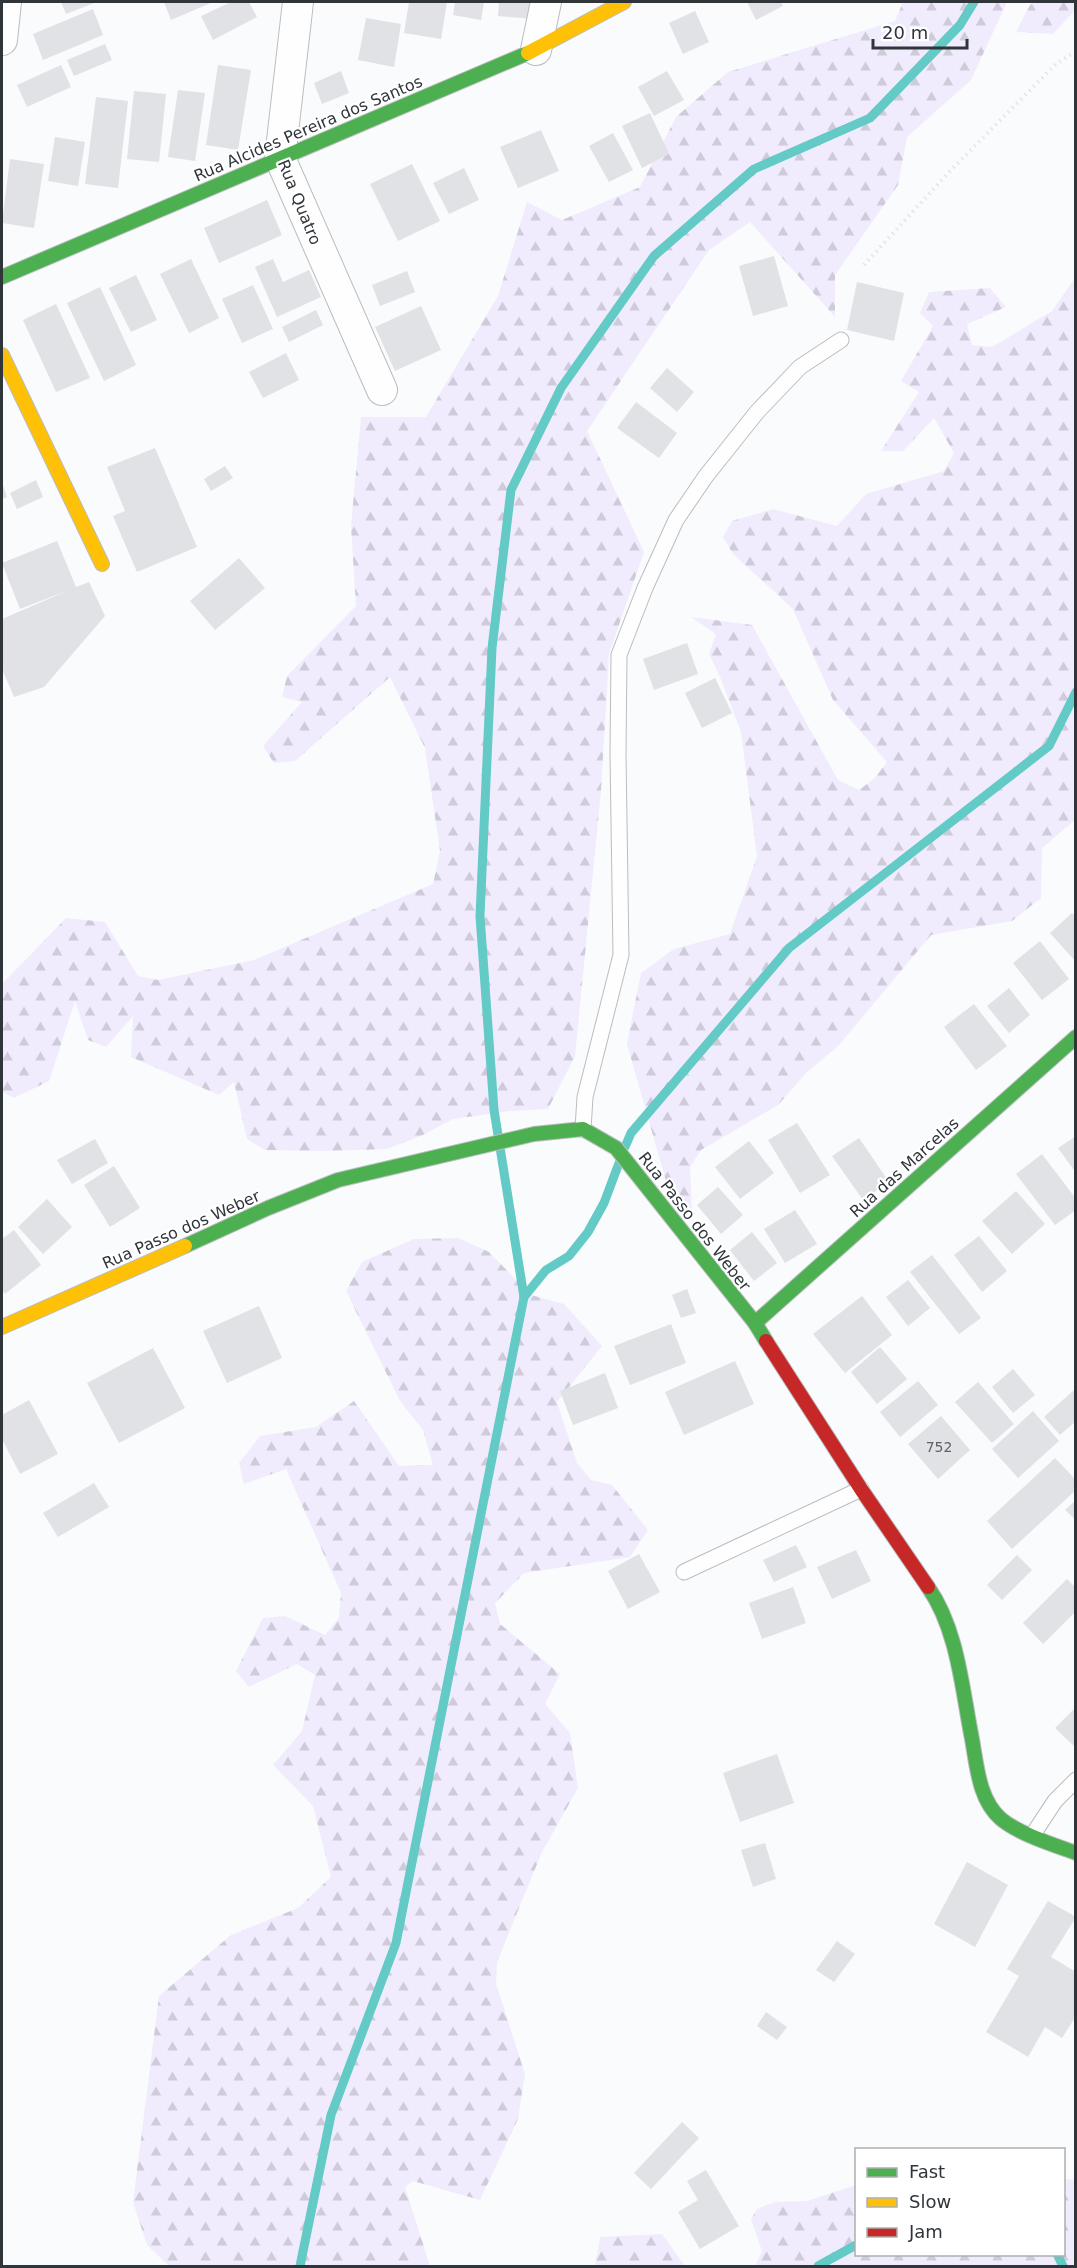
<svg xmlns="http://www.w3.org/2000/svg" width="1077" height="2268" font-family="'DejaVu Sans',sans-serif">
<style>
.forest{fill:url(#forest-firs)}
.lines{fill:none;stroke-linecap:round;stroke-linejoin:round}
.stream{stroke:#63cac5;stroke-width:9}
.building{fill:#e0e2e6}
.lane-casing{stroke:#babdc0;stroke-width:17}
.street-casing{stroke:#babdc0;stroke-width:32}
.fast-casing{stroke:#babdc0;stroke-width:16}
.slow-casing{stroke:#babdc0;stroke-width:16}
.jam-casing{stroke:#babdc0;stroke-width:16}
.path{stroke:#e4e5e5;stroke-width:4;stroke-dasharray:1.5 4.5;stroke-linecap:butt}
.lane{stroke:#fefeff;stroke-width:15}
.street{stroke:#fefeff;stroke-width:30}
.fast{stroke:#4caf50;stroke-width:14}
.slow{stroke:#ffc107;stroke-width:14}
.jam{stroke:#c62828;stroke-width:14}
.labels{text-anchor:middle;stroke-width:4.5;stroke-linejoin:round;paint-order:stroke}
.number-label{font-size:14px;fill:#5e6267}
.street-label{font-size:16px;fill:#30353a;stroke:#fff}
</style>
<defs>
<pattern id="forest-firs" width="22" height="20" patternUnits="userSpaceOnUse" patternTransform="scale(1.5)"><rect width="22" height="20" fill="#f1ecfd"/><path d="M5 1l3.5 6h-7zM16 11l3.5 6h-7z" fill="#cfcbda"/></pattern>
</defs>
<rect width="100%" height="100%" fill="#f9fbfc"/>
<g class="forest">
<polygon points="903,2 1007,2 971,80 907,137 898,185 835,275 835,317 750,222 709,250 587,431 644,552 609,654 601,791 575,1056 548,1109 510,1111 453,1119 423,1135 387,1149 326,1151 265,1150 247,1139 234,1082 219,1095 131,1057 133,1016 106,1047 88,1040 75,1001 49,1081 14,1098 2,1092 2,984 66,918 105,922 138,976 158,980 254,960 433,884 440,851 425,748 390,677 295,761 274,763 263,746 302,702 282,697 287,676 356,606 351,526 361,417 426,417 498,296 527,202 562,220 640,187 676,117 728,72 895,21"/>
<polygon points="1035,2 1075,2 1075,10 1053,34 1016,32 1030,5"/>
<polygon points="1075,278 1075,820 1042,848 1041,898 1012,921 931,935 839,1045 806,1073 778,1105 701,1150 690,1167 692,1212 673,1206 627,1044 641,973 674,949 730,934 757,856 741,732 720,677 709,654 716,634 691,617 752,625 838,780 859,790 875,778 887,762 833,700 793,609 733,554 723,537 732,521 773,509 837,526 866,494 944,471 954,453 934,418 903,451 881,451 919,392 901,381 933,326 920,313 929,292 990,288 1006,307 967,324 972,345 992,347 1052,311"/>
<polygon points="458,1238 489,1252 531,1295 564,1304 602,1346 557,1402 577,1463 591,1480 612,1485 648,1530 630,1557 524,1573 495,1603 500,1624 560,1674 545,1704 570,1733 578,1788 542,1852 497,1962 496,1984 525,2074 518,2119 480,2200 413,2181 405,2187 430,2266 169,2266 147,2245 133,2202 159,1996 231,1935 298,1908 331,1877 313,1806 273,1765 302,1731 315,1675 297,1664 249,1687 236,1671 263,1618 285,1616 325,1635 339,1618 341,1593 286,1469 244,1484 239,1463 260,1436 316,1427 354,1401 399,1466 433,1465 423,1430 400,1401 346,1291 362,1262 414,1239"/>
<polygon points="1064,2179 1075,2180 1075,2266 755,2266 762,2251 751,2219 757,2209 775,2202 807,2201 856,2185 856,2254 1064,2254"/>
<polygon points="662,2234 685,2266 595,2266 600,2237"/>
</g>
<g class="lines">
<g class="stream">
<polyline points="625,1147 631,1133 789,948 1049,746 1076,692"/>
<polyline points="524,1297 546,1270 569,1256 588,1232 604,1203 619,1163"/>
<polyline points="1057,2254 1063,2266"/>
<polyline points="300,2266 331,2115 396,1943 524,1297 494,1110 480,916 492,648 511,490 561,388 654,256 754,169 870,118 960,25 974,2"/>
<polyline points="818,2266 856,2245"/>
</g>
</g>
<g class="building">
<polygon points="61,2 97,2 66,14"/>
<polygon points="164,2 213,2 171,20"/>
<polygon points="231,2 249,2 257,17 213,40 201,16"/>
<polygon points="409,2 447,2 441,39 404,33"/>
<polygon points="455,2 484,2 481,20 453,15"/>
<polygon points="499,2 535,2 533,19 498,16"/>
<polygon points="747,2 781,2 783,6 756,20"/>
<polygon points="93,9 103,35 43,60 33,34"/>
<polygon points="695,11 709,42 683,54 669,23"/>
<polygon points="366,18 401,24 394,67 358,60"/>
<polygon points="105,44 112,60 74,76 67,60"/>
<polygon points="61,65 71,87 27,107 17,85"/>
<polygon points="218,65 251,70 238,150 206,145"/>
<polygon points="341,71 349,93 322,104 314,83"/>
<polygon points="667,71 684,100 654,116 638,87"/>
<polygon points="178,90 205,93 195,161 168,157"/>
<polygon points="134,91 166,94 159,162 127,159"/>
<polygon points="96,97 128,101 118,188 85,184"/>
<polygon points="650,113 669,154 642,168 622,126"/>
<polygon points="541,130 559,171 518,188 500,147"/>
<polygon points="613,133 633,170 609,182 589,146"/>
<polygon points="55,137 85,142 78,186 48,181"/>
<polygon points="10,159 44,164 34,228 2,223"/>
<polygon points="412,164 440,221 398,241 370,184"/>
<polygon points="464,168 479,200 449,214 433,183"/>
<polygon points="267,200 282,235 219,263 204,228"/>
<polygon points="774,256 788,306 753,316 739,266"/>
<polygon points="191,259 219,318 189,333 160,274"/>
<polygon points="273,259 283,282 309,270 321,297 277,317 255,267"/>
<polygon points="407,271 415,292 380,306 372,285"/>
<polygon points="136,275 157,320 131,332 109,288"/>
<polygon points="857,282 904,293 894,341 847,330"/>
<polygon points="253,285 273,329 242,343 222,299"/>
<polygon points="100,287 136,365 104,381 67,303"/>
<polygon points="56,304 90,378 56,392 23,320"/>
<polygon points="421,306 441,350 395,371 375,327"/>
<polygon points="316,310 323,325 289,342 282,327"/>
<polygon points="286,353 299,380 263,398 249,372"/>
<polygon points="667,368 694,392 677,412 650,388"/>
<polygon points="636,402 677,433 659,458 617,428"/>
<polygon points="155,448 197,547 137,572 113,516 125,511 107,467"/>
<polygon points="225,466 233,478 211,491 204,479"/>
<polygon points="36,480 43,497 17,509 10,493"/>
<polygon points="2,482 7,497 2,499"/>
<polygon points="57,541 76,587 89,582 105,616 44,687 14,697 2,669 2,619 69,590 20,609 2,563"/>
<polygon points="239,558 265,588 215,630 190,601"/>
<polygon points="687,643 698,674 654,690 643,659"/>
<polygon points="715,678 732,713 702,728 685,693"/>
<polygon points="1072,913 1076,917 1076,962 1050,933"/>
<polygon points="1040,941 1069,979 1042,1000 1013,963"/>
<polygon points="1009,988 1030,1015 1009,1033 987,1006"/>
<polygon points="974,1004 1007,1046 976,1070 944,1027"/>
<polygon points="797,1123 830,1175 800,1193 768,1140"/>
<polygon points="1076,1136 1076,1173 1058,1148"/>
<polygon points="859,1138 889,1182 863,1200 832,1156"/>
<polygon points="95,1139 108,1163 72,1184 57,1160"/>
<polygon points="749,1141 774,1173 740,1199 715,1167"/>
<polygon points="1042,1154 1076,1199 1076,1210 1055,1225 1016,1174"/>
<polygon points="114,1166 140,1208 110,1227 84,1185"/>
<polygon points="718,1187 743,1215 721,1234 697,1205"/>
<polygon points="1016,1191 1045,1224 1012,1254 982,1221"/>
<polygon points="47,1199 72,1227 43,1254 18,1227"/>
<polygon points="795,1210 817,1244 785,1263 764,1229"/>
<polygon points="14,1230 41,1265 5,1294 2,1289 2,1239"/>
<polygon points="752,1232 777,1263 754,1281 730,1250"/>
<polygon points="979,1236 1007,1271 982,1292 954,1255"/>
<polygon points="932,1255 981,1318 959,1334 910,1272"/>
<polygon points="908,1280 930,1308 908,1326 886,1297"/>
<polygon points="687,1289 696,1313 681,1318 672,1295"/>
<polygon points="862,1296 892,1335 845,1373 813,1334"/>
<polygon points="259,1306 282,1358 227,1383 203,1331"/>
<polygon points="671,1324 686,1363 630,1385 614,1346"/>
<polygon points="880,1347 907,1379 877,1404 851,1372"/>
<polygon points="153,1348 185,1408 119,1443 87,1383"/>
<polygon points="735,1361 754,1404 684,1435 665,1392"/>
<polygon points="1013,1369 1035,1395 1013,1413 992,1387"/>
<polygon points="605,1373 618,1408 573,1425 560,1391"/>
<polygon points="918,1381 938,1405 900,1437 880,1412"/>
<polygon points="978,1382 1014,1424 992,1443 955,1402"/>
<polygon points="1074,1390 1076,1392 1076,1421 1060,1435 1044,1417"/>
<polygon points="29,1400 58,1454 20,1474 2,1439 2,1415"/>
<polygon points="1033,1411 1059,1441 1018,1478 992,1449"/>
<polygon points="941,1416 970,1450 938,1479 908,1444"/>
<polygon points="1055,1458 1076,1480 1076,1490 1012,1549 987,1521"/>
<polygon points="94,1483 109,1507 58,1537 43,1513"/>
<polygon points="1076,1500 1076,1520 1065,1510"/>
<polygon points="796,1545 807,1567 774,1582 763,1560"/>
<polygon points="856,1550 871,1581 832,1599 817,1567"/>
<polygon points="639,1554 660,1592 628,1609 608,1571"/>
<polygon points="1017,1555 1032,1570 1002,1600 987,1585"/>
<polygon points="1067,1579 1076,1588 1076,1611 1043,1644 1023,1623"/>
<polygon points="793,1587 806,1623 762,1639 749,1603"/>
<polygon points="1076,1707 1076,1748 1055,1728"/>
<polygon points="777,1754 794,1803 740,1822 723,1773"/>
<polygon points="765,1843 776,1879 753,1887 741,1850"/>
<polygon points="967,1862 1008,1885 975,1947 934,1924"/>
<polygon points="1048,1901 1076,1917 1051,1957 1076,1972 1076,2016 1062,2038 1045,2027 1028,2057 986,2032 1019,1976 1007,1969"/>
<polygon points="837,1941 855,1954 834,1982 816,1970"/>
<polygon points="766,2012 787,2027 777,2040 757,2026"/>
<polygon points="682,2122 699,2138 651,2189 634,2173"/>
<polygon points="706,2170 739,2226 700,2249 678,2212 698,2200 687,2181"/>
</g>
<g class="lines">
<defs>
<g id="lane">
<polyline points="583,1129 585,1097 621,955 618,754 619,655 645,588 676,520 706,476 757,412 800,367 841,340"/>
<polyline points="684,1572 861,1489"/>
<polyline points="1032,1836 1055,1801 1076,1780"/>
</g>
<g id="street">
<polyline points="298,2 280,158 382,390"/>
<polyline points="2,40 6,2"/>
<polyline points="536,50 546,2"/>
</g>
<g id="fast">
<polyline points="2,277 528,53"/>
<polyline points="185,1246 268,1208 338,1180 534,1134 583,1129 616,1148 755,1323 766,1341"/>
<polyline points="755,1323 1076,1037"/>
<path d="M928,1587c30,43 34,102 44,152 5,28 7,61 29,80 18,15 53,26 75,34"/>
</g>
<g id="slow">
<polyline points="528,53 624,2"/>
<polyline points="2,355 102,564"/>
<polyline points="2,1327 185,1246"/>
</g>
<polyline id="jam" points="766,1341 861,1489 928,1587"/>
</defs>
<use href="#lane" class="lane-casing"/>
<use href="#street" class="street-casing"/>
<use href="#fast" class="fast-casing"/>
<use href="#slow" class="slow-casing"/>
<use href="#jam" class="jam-casing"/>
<polyline class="path" points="864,265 950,171 1056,64 1076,51"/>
<use href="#lane" class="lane"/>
<use href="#street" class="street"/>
<use href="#fast" class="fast"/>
<use href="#slow" class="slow"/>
<use href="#jam" class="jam"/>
</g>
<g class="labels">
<g class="number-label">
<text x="939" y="1452">752</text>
</g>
<g class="street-label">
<text transform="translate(308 128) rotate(-23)" y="6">Rua Alcides Pereira dos Santos</text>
<text transform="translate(300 202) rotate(68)" y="6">Rua Quatro</text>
<text transform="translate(904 1167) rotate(-42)" y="6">Rua das Marcelas</text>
<text transform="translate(695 1221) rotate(52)" y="6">Rua Passo dos Weber</text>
<text transform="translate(181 1229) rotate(-24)" y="6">Rua Passo dos Weber</text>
</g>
</g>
<rect width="1077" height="2268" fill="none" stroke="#30353a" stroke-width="6"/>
<rect x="855" y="2148" width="210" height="108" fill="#ffffff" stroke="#acaeb0" stroke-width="1.5"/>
<rect x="867" y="2168" width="30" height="9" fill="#4caf50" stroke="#acaeb0" stroke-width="1.5"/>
<text x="909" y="2178" font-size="18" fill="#30353a">Fast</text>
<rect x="867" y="2198" width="30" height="9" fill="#ffc107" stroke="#acaeb0" stroke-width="1.5"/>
<text x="909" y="2208" font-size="18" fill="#30353a">Slow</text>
<rect x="867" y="2228" width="30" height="9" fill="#c62828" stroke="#acaeb0" stroke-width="1.5"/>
<text x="909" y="2238" font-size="18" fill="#30353a">Jam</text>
<path d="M873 39v9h94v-9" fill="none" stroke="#30353a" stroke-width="3"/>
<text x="882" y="39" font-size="18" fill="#30353a" stroke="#ffffff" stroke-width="4.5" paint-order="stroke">20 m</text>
</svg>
